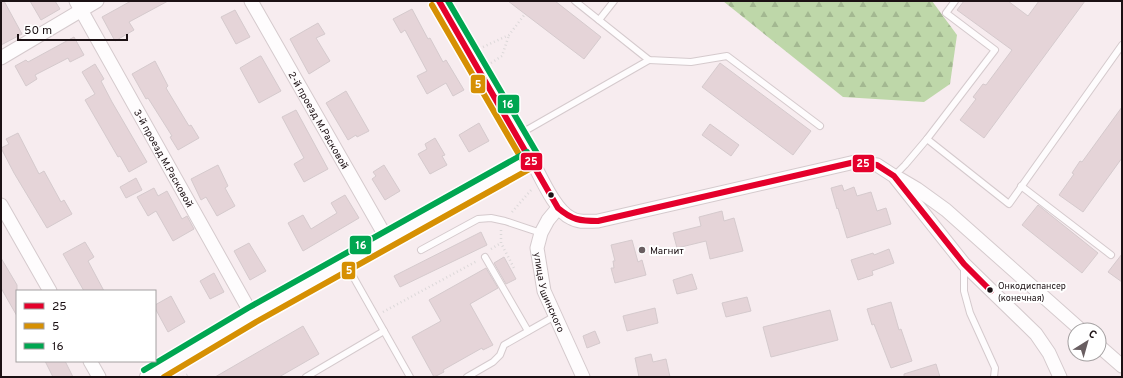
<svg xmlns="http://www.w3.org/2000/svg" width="1123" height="378" font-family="Overpass,sans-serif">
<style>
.forest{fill:url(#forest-firs)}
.building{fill:#e5d4d8;stroke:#d5cacd}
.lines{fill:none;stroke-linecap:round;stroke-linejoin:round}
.service-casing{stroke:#d5cacd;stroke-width:8}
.minor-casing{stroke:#d5cacd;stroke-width:15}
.tertiary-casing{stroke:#d5cacd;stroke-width:18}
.path{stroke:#dcd8d9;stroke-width:2.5;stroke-dasharray:1 3;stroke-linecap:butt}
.service{stroke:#fefcfd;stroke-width:6}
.minor{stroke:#fefcfd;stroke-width:13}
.tertiary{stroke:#fefcfd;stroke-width:16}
.bus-1-casing{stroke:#fff;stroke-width:9}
.bus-2-casing{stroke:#fff;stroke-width:9}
.bus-3-casing{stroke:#fff;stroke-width:9}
.bus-1{stroke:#e4002b;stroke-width:6}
.bus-2{stroke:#d69003;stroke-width:6}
.bus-3{stroke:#00a651;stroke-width:6}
.bus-dot{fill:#1c1114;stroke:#fff;stroke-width:1.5}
.poi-dot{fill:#695e61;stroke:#fff;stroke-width:1.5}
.labels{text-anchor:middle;stroke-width:4;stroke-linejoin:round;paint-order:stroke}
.bus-label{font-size:9px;fill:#1c1114;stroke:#fff;text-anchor:start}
.street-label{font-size:10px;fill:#1c1114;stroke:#fff}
.poi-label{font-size:10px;fill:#1c1114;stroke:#fff;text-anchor:start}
.line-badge{stroke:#fff;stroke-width:1.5}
.badge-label{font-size:11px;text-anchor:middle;font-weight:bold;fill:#fff}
</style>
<defs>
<pattern id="forest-firs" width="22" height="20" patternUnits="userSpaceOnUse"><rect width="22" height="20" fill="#bed7a9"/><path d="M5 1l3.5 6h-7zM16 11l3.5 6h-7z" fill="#a3b891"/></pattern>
</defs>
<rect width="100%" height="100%" fill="#f7ecef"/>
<polygon class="forest" points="723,1 932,1 957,35 950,84 924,102 843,97"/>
<g class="building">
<polygon points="1,1 4,1 22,34 1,45"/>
<polygon points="30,1 55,1 60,9 41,20"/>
<polygon points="131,1 168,1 129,22 134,30 115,41 102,17"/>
<polygon points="508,1 555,1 601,37 584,59"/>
<polygon points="964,1 1008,1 1028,16 1039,1 1085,1 984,138 960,120 976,99 973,97 983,84 986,85 1012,50 957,10"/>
<polygon points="412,9 428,39 430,38 443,62 446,60 464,90 453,96 446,83 427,94 417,76 427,71 405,30 401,33 393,19"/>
<polygon points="235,10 250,37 236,44 221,17"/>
<polygon points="318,23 325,34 316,38 330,61 309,74 290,39"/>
<polygon points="74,37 84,55 70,62 68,58 35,75 37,79 26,86 15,66 26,60 28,62"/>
<polygon points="260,56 261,56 281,91 259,103 240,68"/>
<polygon points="155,61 168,86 166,88 189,126 191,125 199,138 178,150 170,137 172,136 148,98 146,99 132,74"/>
<polygon points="720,63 811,131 793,155 702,87"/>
<polygon points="95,64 104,79 101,81 112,102 147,162 129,172 120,156 118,157 85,100 95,94 82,72"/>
<polygon points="346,91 369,131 357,137 356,135 348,140 326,103"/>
<polygon points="1122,107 1122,158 1083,212 1059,195 1074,174 1072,173 1080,161 1082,162"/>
<polygon points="296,110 328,169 304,182 294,164 304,158 282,117"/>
<polygon points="479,123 489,141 469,152 459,135"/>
<polygon points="710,124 739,145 731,156 702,135"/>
<polygon points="18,133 39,174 44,171 61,202 64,200 72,214 47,228 14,173 1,148 9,144 6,139"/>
<polygon points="435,138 445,155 442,156 447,165 430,174 418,154 427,149 425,144"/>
<polygon points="218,165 228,186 225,188 235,206 217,216 206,197 201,200 191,179"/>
<polygon points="384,165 400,191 385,200 372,179 376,176 373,172"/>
<polygon points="136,178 142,190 126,198 120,187"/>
<polygon points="842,185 844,191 854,187 857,196 871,192 877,211 886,208 891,224 847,238 838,208 837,209 831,188"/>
<polygon points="154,188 158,196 167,191 182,219 187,216 194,229 173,241 156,211 148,216 137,197"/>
<polygon points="345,195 359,218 303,251 288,223 303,215 311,229 337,213 331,203"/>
<polygon points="1038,205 1098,253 1082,273 1022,225"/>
<polygon points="722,211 724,221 734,218 743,251 710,259 706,241 677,248 673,233 701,226 699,217"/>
<polygon points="481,232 487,245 400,287 394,276"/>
<polygon points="632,240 638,262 642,260 646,275 615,283 611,268 614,268 613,261 615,261 611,245"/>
<polygon points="85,242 94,257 88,261 104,291 84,291 63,254"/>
<polygon points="249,243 266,271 250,280 234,251"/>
<polygon points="889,249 894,263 872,271 873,275 858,280 851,260 873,253 874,255"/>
<polygon points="1122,254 1122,282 1108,272"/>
<polygon points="504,257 516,279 506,284 494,263"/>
<polygon points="1,258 17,285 17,316 1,288"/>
<polygon points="486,268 498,288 470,304 493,345 483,350 482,348 443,370 444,372 434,377 412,337 441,321 429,300"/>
<polygon points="214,273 224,292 210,299 200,281"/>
<polygon points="692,274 697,289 677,294 673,280"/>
<polygon points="171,296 185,322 168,332 155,308 155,305"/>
<polygon points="747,297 751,311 726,317 722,303"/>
<polygon points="891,302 899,330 901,329 912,361 891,368 874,324 872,325 867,309"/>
<polygon points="655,308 658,323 627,331 623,316"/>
<polygon points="830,310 838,340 771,357 763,327"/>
<polygon points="303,326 319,354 279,377 215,377"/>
<polygon points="595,331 600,343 587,348 583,336"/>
<polygon points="651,354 653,362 666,359 670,377 639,377 635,358"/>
<polygon points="45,361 65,361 73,377 53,377"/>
<polygon points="936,364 940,377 904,377 904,374"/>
</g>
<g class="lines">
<defs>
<g id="service">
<polyline points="575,1 649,60 691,62 727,56 820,126"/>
<polyline points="599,20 614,1"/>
<polyline points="518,135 649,60"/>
<polyline points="927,139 1009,204 1122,45"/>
<polyline points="894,176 905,165 927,139 995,50 946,13 955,1"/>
<polyline points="1021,186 1111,255"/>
<polyline points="421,250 478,219 491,218 505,221 541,233"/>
<polyline points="485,257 528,331"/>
<polyline points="346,264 410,377"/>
<polyline points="964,266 964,291 970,313 995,368 994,377"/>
<polyline points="306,377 384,331"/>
<polyline points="467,377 493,362 500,355 504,345 555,316"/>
</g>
<g id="minor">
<path id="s1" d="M76,1l176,314"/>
<path id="s2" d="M251,1l136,238"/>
<polyline points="1,58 97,1"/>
<path d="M531,159c9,16 24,52 40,59 8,5 18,3 27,3l257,-59 22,3 17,11 70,88 72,70 13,19 11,24"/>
<polyline points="900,179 917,189 946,210 1081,330"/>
<polyline points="1,205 50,291"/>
<path id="s3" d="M558,208l-10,12 -7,13 -4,15 7,43 39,86"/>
<polyline points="1099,346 1122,366"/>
<polyline points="90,361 99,377"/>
</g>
<polyline id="tertiary" points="148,377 252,315 531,159 439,1"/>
</defs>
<use href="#service" class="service-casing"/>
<use href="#minor" class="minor-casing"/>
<use href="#tertiary" class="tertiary-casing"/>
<g class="path">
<polyline points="483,47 509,35 525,14"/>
<polyline points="491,63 502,56 509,35"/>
<polyline points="512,212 532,189"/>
<polyline points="501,230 501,243 515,270"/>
<polyline points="491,249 501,243"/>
<polyline points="383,312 477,261"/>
<polyline points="183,377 190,373"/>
</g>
<use href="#service" class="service"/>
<use href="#minor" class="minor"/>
<use href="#tertiary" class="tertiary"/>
<defs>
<path id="bus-1" d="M439,1l119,207c14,12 22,13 40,13l257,-59 22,3 17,11 70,88 27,27"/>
<g id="bus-2">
<polyline points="432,5 524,163"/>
<polyline points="164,377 256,322 535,166"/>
</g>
<g id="bus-3">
<polyline points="448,1 538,155"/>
<polyline points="144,370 248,308 527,152"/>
</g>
</defs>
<use href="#bus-1" class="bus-1-casing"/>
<use href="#bus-2" class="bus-2-casing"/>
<use href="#bus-3" class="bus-3-casing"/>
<use href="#bus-1" class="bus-1"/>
<use href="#bus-2" class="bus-2"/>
<use href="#bus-3" class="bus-3"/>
</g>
<g class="bus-dot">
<circle cx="551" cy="195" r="3.5"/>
<circle cx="990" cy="290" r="3.5"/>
</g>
<circle class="poi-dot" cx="642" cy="250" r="4"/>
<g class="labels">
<g class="bus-label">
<text x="998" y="289">Онкодиспансер<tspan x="998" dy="12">(конечная)</tspan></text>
</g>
<g class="street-label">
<text dy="4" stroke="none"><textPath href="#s2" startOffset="137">2-й проезд М.Расковой</textPath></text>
<text dy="4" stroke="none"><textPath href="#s1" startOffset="180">3-й проезд М.Расковой</textPath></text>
<text dy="4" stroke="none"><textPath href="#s3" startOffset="92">улица Ушинского</textPath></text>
</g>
<g class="poi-label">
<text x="650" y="254">Магнит</text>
</g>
</g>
<g class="line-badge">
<rect x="470" y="74" width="16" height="20" rx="4" fill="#d69003"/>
<rect x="497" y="94" width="23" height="20" rx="4" fill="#00a651"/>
<rect x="520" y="152" width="23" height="19" rx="4" fill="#e4002b"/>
<rect x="852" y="154" width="23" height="19" rx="4" fill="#e4002b"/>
<rect x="349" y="235" width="23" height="20" rx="4" fill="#00a651"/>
<rect x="341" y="261" width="15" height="19" rx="4" fill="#d69003"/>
</g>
<g class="badge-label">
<text x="478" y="88">5</text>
<text x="508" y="108">16</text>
<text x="531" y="165">25</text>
<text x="863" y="167">25</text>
<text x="361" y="249">16</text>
<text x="349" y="274">5</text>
</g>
<rect width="1123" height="378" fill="none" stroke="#1c1114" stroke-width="4"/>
<rect x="16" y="290" width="140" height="72" fill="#ffffff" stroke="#a4a0a1"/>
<rect x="24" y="303" width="20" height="6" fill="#e4002b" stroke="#a4a0a1"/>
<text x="52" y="310" font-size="12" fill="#1c1114">25</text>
<rect x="24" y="323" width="20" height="6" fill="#d69003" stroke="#a4a0a1"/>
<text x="52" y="330" font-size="12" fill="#1c1114">5</text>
<rect x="24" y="343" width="20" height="6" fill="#00a651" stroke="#a4a0a1"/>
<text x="52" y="350" font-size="12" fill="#1c1114">16</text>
<g transform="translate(1087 342) rotate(37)"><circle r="19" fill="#ffffff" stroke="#a4a0a1"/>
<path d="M0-3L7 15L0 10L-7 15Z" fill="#695e61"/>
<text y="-6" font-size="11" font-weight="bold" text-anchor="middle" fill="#1c1114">С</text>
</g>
<path d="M18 34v6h109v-6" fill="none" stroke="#1c1114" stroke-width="2"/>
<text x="24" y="34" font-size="12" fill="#1c1114" stroke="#ffffff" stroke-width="3" paint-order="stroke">50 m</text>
</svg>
